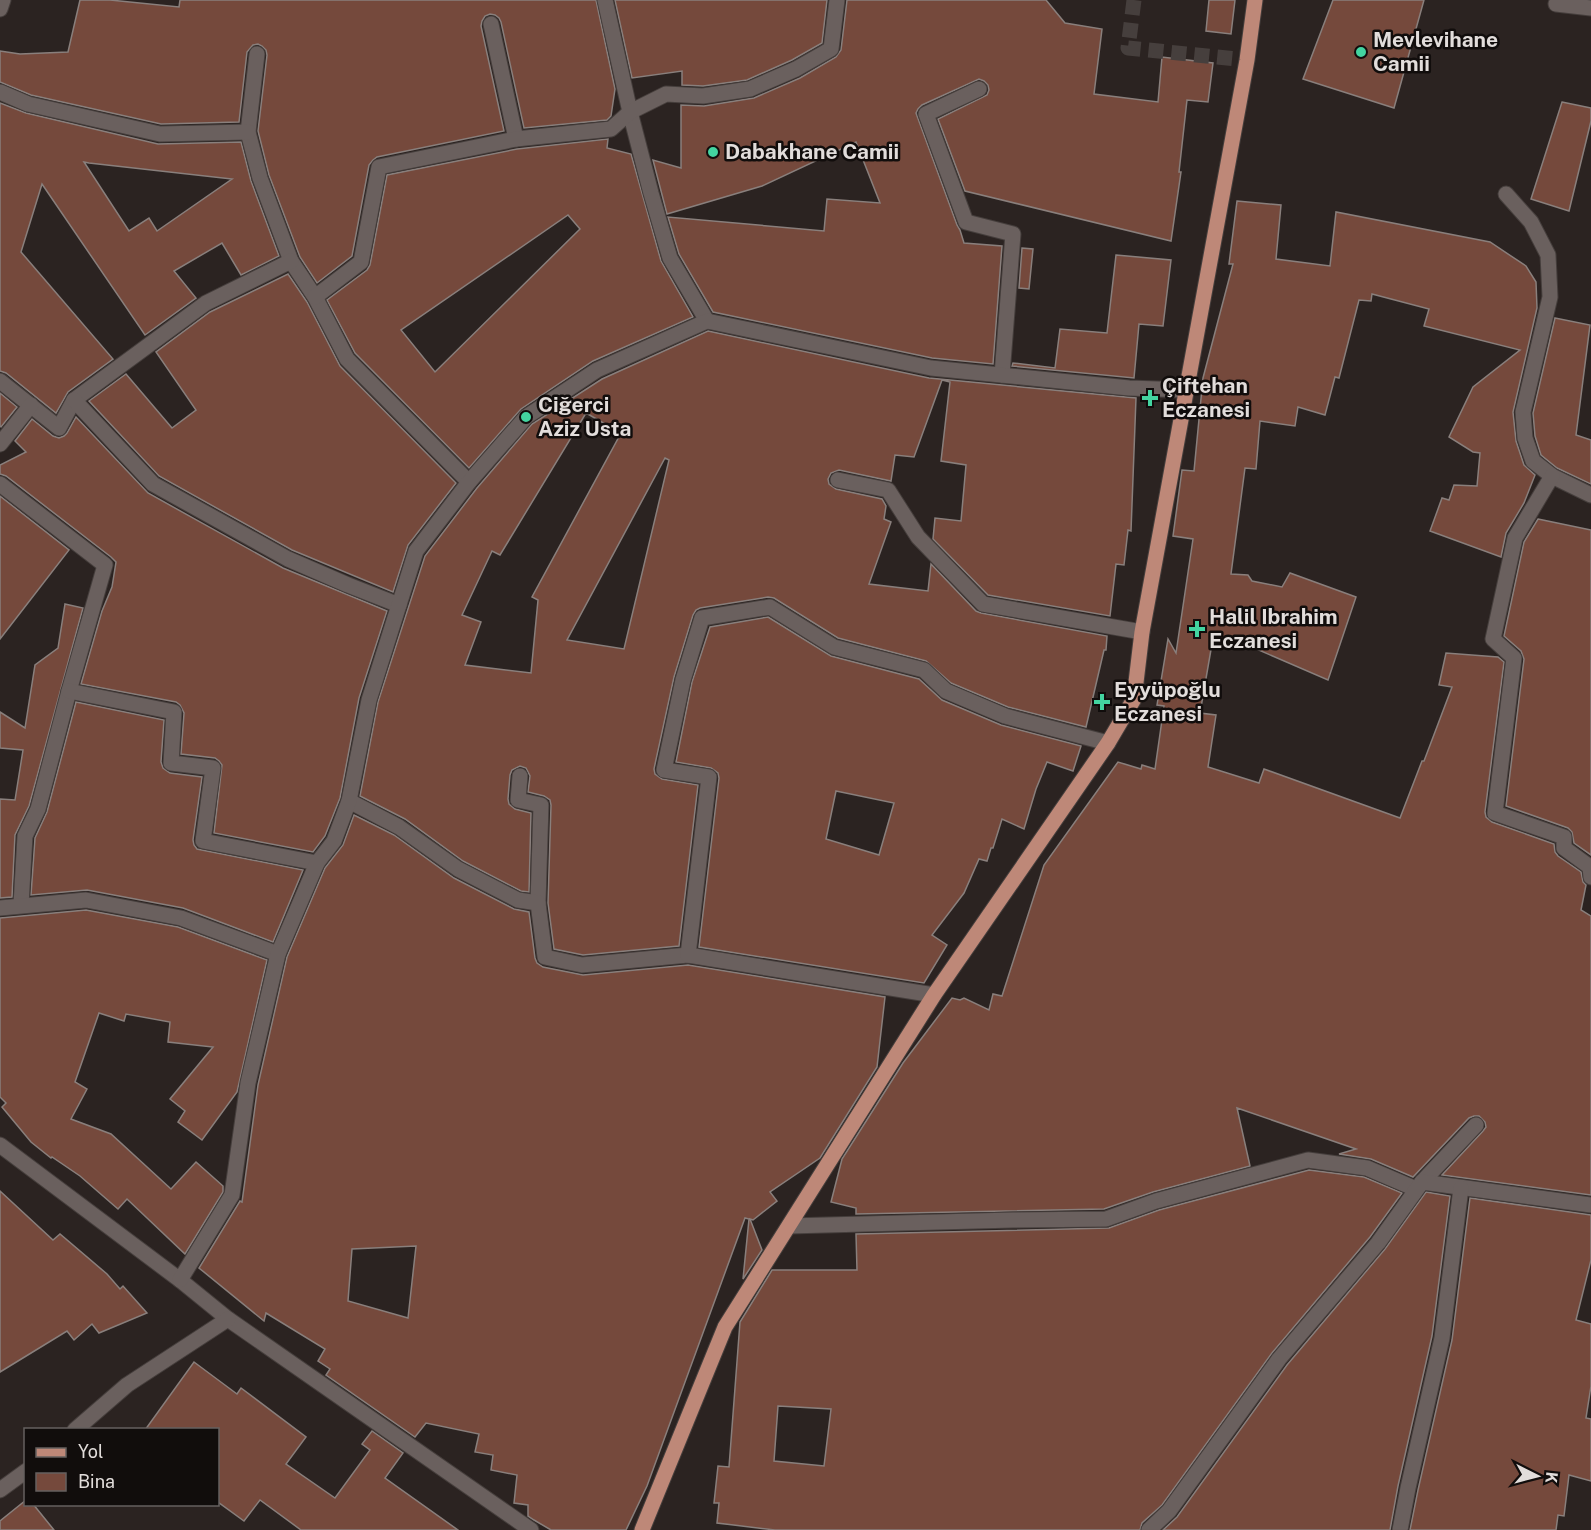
<svg xmlns="http://www.w3.org/2000/svg" width="1591" height="1530" font-family="'Public Sans',sans-serif">
<style>
.building{fill:#75493c;stroke:#897f7c;stroke-width:1.5;fill-rule:evenodd}
.lines{fill:none;stroke-linecap:round;stroke-linejoin:round}
.minor-tunnel{stroke:#463f3d;stroke-width:15;stroke-dasharray:15 8;stroke-linecap:butt}
.minor-casing{stroke:#453e3c;stroke-width:17}
.major-casing{stroke:#453e3c;stroke-width:17}
.minor{stroke:#6a605e;stroke-width:15}
.major{stroke:#be8878;stroke-width:15}
.poi-dot{fill:#43d4a0;stroke:#110d0c;stroke-width:2}
.labels{text-anchor:middle;stroke-width:5;stroke-linejoin:round;paint-order:stroke}
.poi-label{font-size:21px;font-weight:bold;fill:#e2dddb;stroke:#110d0c;text-anchor:start}
</style>
<rect width="100%" height="100%" fill="#2b2321"/>
<g class="building">
<polygon points="80,0 110,0 179,7 180,0 596,0 615,89 611,116 607,120 524,128 501,22 499,18 495,15 490,14 485,16 482,21 481,26 504,131 377,157 373,160 369,165 352,256 317,283 300,257 269,175 258,131 267,55 266,50 262,46 258,44 253,45 247,52 239,122 161,124 31,95 0,82 0,51 20,54 68,52"/>
<polygon points="615,0 827,0 822,43 792,60 747,80 703,86 682,85 682,71 632,78"/>
<polygon points="847,0 1046,0 1065,23 1102,29 1094,94 1158,102 1162,57 1213,63 1208,102 1187,100 1179,172 1181,172 1171,241 965,191 938,119 987,95 989,90 988,85 984,81 979,79 922,105 918,109 916,113 957,225 960,230 964,243 1002,246 993,364 932,358 713,312 679,254 668,217 824,231 827,199 880,203 856,142 762,186 667,214 653,160 681,168 681,105 704,106 754,98 800,78 836,57 841,50"/>
<polygon points="1209,0 1235,0 1231,34 1206,31"/>
<polygon points="1333,0 1424,0 1394,108 1303,79"/>
<polygon points="1562,102 1591,108 1591,121 1569,211 1531,199"/>
<path d="M0,103l26,10 132,31 83,-2 10,39 28,75 -38,19 -19,-32 -48,28 22,27 -51,37 -103,-151 -21,68 92,107 -45,33 -12,21 -50,-40 -6,-2zM84,162l5,1 143,16 -75,52 -8,-13 -20,13z"/>
<path d="M608,139l-1,9 24,6 30,107 32,56 -100,44 -72,48 -52,59 -114,-115 -28,-53 40,-30 3,-5 17,-90 130,-26zM568,215l12,14 -145,143 -34,-42z"/>
<polygon points="1237,201 1281,205 1276,259 1330,266 1336,212 1490,242 1526,266 1536,282 1537,308 1513,412 1516,441 1524,465 1535,475 1524,503 1506,533 1501,557 1430,531 1442,498 1449,500 1454,485 1477,486 1480,453 1473,452 1449,437 1473,387 1520,350 1424,326 1429,309 1372,294 1371,301 1359,300 1339,378 1335,377 1325,415 1298,407 1295,426 1260,421 1256,469 1245,468 1231,574 1248,575 1252,581 1282,587 1290,573 1356,597 1328,680 1245,644 1213,638 1200,713 1216,715 1208,767 1259,783 1264,769 1400,818 1422,761 1424,761 1452,687 1439,685 1446,653 1498,657 1504,662 1485,812 1486,817 1492,822 1554,844 1555,852 1558,856 1581,872 1583,882 1586,885 1581,910 1591,916 1591,1195 1442,1175 1483,1131 1486,1127 1485,1122 1479,1116 1474,1116 1469,1118 1413,1177 1371,1159 1339,1154 1356,1149 1237,1108 1250,1166 1153,1192 1104,1209 856,1214 856,1208 831,1202 842,1159 903,1063 952,998 960,1000 964,998 989,1010 993,994 1002,996 1044,865 1118,762 1141,769 1142,765 1155,769 1164,706 1157,705 1168,639 1176,653 1193,539 1173,536 1182,470 1194,471 1203,378 1233,264 1229,264"/>
<polygon points="1022,248 1033,249 1029,289 1019,288"/>
<polygon points="1116,255 1171,260 1163,326 1139,324 1134,378 1012,366 1013,363 1055,368 1060,329 1107,333"/>
<polygon points="288,274 307,302 340,366 456,483 408,545 393,592 292,550 159,476 89,401 126,374 172,428 196,410 156,352 210,312"/>
<polygon points="1555,318 1590,325 1576,435 1591,440 1591,484 1557,468 1541,455 1535,436 1533,413"/>
<path d="M708,331l221,47 207,20 -5,133 -3,-1 -4,35 -8,-1 -6,52 -122,-21 -55,-56 2,-21 26,3 5,-56 -25,-4 9,-79 -8,-2 -28,77 -19,-2 -4,26 -52,-11 -8,3 -3,6 1,5 7,5 46,10 4,7 -2,13 7,3 -22,62 59,7 3,-27 45,47 5,2 126,23 -1,14h-2l-18,77 -78,-20 -57,-24 -25,-22 -88,-23 -64,-40 -6,-1 -68,11 -4,2 -3,5 -19,62 -20,92 1,5 7,5 36,6 -19,161 -96,9 -29,-6 -6,-46 3,-98 -1,-5 -6,-4 -16,-4 2,-16 -4,-8 -6,-2 -8,4 -2,5 -2,24 1,5 6,5 16,4 -2,79 -8,-1 -58,-30 -58,-42 -45,-23 18,-94 47,-146 52,-68 55,-64 70,-45zM586,413l35,20 -89,164 6,3 -7,73 -66,-8 16,-43 -19,-7 30,-64 8,4zM665,458l4,2 -45,189 -57,-9z"/>
<polygon points="0,393 17,407 1,427 0,426"/>
<polygon points="76,417 148,493 283,568 387,611 359,698 340,798 325,836 313,852 214,833 222,765 219,761 215,758 181,754 184,713 180,705 176,702 81,684 102,611 112,587 116,562 111,557 6,476 0,474 0,465 26,452 15,441 32,419 53,436 59,438 64,436 67,433"/>
<polygon points="0,496 69,550 0,639"/>
<polygon points="1538,519 1591,530 1591,855 1574,843 1572,832 1568,828 1506,806 1524,659 1521,651 1504,636 1524,542"/>
<polygon points="65,604 83,608 29,806 15,835 12,897 0,898 0,799 15,800 23,750 0,748 0,712 25,728 35,665 58,648"/>
<path d="M768,617l63,39 88,23 23,21 59,25 80,21 -8,25 -26,-9 -11,27 -12,40 -22,-10 -9,29h-2l-4,13 -8,-2 -15,34 -32,42 15,10 -23,38 -225,-36 20,-169 -1,-5 -7,-5 -35,-6 16,-80 18,-55zM836,791l58,12 -15,52 -53,-16z"/>
<polygon points="76,702 164,720 161,762 163,768 170,773 202,777 193,840 194,845 197,849 303,870 273,942 183,908 87,890 31,895 35,838 47,812"/>
<path d="M354,815l40,20 60,43 60,31 15,3 6,46 2,5 6,4 40,8 105,-10 197,32 -8,70 -57,91 -50,34 7,9 -24,19 -3,-1 12,31 -19,29 6,-60 -4,-1 -98,268 -21,44h-75l-17,-10 -6,-4v-11l-14,-2 3,-28 -26,-5 2,-15 -18,-3 4,-18 -53,-11 -11,14 -89,-62 4,-6 -12,-8 7,-12 -59,-36 -2,8 -65,-53 41,-67 2,1 16,-117 29,-128 38,-89 18,-23zM416,1246l-8,72 -60,-17 4,-52z"/>
<polygon points="86,910 178,927 267,960 237,1092 202,1140 178,1122 185,1111 170,1099 213,1047 168,1042 170,1022 126,1014 124,1021 99,1013 75,1082 87,1089 71,1119 111,1134 171,1189 196,1162 223,1186 223,1192 185,1254 127,1199 118,1209 80,1176 52,1157 51,1158 31,1142 2,1107 6,1103 0,1097 0,918"/>
<path d="M1309,1170l55,7 38,16 -32,44 -98,116 -110,152 -20,18 -2,7h-365l-58,-7 2,-20h-5l4,-37 11,1 11,-145 32,-52h85l-1,-36 253,-6 50,-18zM778,1406l53,3 -7,57 -50,-5z"/>
<polygon points="0,1191 53,1240 60,1234 107,1274 120,1289 123,1286 147,1313 99,1333 92,1324 74,1340 67,1331 0,1372"/>
<polygon points="1426,1192 1450,1196 1432,1336 1398,1486 1390,1530 1163,1530 1177,1517 1287,1365 1385,1249"/>
<polygon points="1470,1198 1591,1215 1591,1260 1576,1320 1591,1324 1591,1386 1586,1418 1591,1419 1591,1481 1569,1475 1564,1516 1558,1515 1556,1530 1410,1530 1418,1490 1452,1340"/>
<polygon points="194,1362 237,1394 241,1388 306,1437 286,1464 335,1498 370,1450 362,1444 372,1431 403,1453 385,1478 458,1530 301,1530 260,1500 244,1521 218,1502 218,1430 145,1430"/>
<polygon points="26,1500 26,1504 33,1504 54,1530 0,1530 0,1521"/>
</g>
<g class="lines">
<polyline class="minor-tunnel" points="1134,0 1128,48 1247,60"/>
<defs>
<g id="minor">
<polyline points="605,0 630,112 651,193 670,258 707,321"/>
<polyline points="1556,4 1591,8"/>
<polyline points="0,9 3,0"/>
<polyline points="491,24 516,139"/>
<polyline points="257,54 248,132 260,178 291,261 315,297 347,359 469,482"/>
<polyline points="979,89 926,114 966,222 1013,234 1002,375"/>
<polyline points="0,92 28,104 160,134 248,132"/>
<polyline points="1506,194 1531,222 1548,255 1550,297 1523,412 1525,438 1533,461 1552,476 1591,495"/>
<polyline points="315,297 361,262 379,167 516,139 611,129 630,112 666,94 703,96 750,89 796,69 831,49 837,0"/>
<polyline points="0,381 59,428 74,400 206,303 291,261"/>
<polyline points="74,400 153,484 288,559 348,585 399,605"/>
<polyline points="0,444 31,405"/>
<polyline points="1552,476 1515,538 1493,639 1514,658 1495,813 1564,837 1564,848 1590,867 1591,877"/>
<polyline points="838,480 888,490 918,537 983,604 1142,632"/>
<polyline points="0,484 105,565 69,691 38,809 25,836 21,905"/>
<polyline points="69,691 174,712 171,763 213,768 203,841 317,863"/>
<polyline points="520,776 518,800 541,805 538,903"/>
<polyline points="349,801 399,827 458,869 518,900 538,903 545,957 582,965 688,955"/>
<polyline points="0,908 86,900 181,918 278,954"/>
<polyline points="934,995 688,955 709,777 664,770 683,680 702,618 770,607 834,647 924,670 946,691 1005,716 1108,743"/>
<polyline points="0,1145 180,1280 228,1319 531,1530"/>
<polyline points="1422,1182 1476,1125"/>
<polyline points="789,1226 1013,1220 1106,1219 1156,1201 1308,1160 1367,1168 1416,1189"/>
<polyline points="180,1280 232,1195 248,1083 278,954 317,863 334,841 349,801 369,700 416,551 469,482 526,417 597,370 707,321 931,368 1129,388 1186,390"/>
<polyline points="75,1430 127,1385 228,1319"/>
<polyline points="0,1490 26,1471"/>
<polyline points="1149,1530 1169,1511 1279,1359 1378,1243 1422,1182 1591,1205"/>
<polyline points="1400,1530 1408,1488 1442,1338 1461,1188"/>
</g>
<polyline id="major" points="642,1530 725,1327 934,995 1108,743 1134,699 1142,632 1247,60 1255,0"/>
</defs>
<use href="#minor" class="minor-casing"/>
<use href="#major" class="major-casing"/>
<use href="#minor" class="minor"/>
<use href="#major" class="major"/>
</g>
<g class="poi-dot">
<circle cx="1361" cy="52" r="6"/>
<circle cx="713" cy="152" r="6"/>
<path d="M1147 389h6v6h6v6h-6v6h-6v-6h-6v-6h6z"/>
<circle cx="526" cy="417" r="6"/>
<path d="M1194 620h6v6h6v6h-6v6h-6v-6h-6v-6h6z"/>
<path d="M1099 693h6v6h6v6h-6v6h-6v-6h-6v-6h6z"/>
</g>
<g class="labels">
<g class="poi-label">
<text x="1373" y="47">Mevlevihane<tspan x="1373" dy="24">Camii</tspan></text>
<text x="725" y="159">Dabakhane Camii</text>
<text x="1162" y="393">Çiftehan<tspan x="1162" dy="24">Eczanesi</tspan></text>
<text x="538" y="412">Ciğerci<tspan x="538" dy="24">Aziz Usta</tspan></text>
<text x="1209" y="624">Halil Ibrahim<tspan x="1209" dy="24">Eczanesi</tspan></text>
<text x="1114" y="697">Eyyüpoğlu<tspan x="1114" dy="24">Eczanesi</tspan></text>
</g>
</g>
<rect x="24" y="1428" width="195" height="78" fill="#110d0c" stroke="#65605f" stroke-width="1.5"/>
<rect x="36" y="1448" width="30" height="9" fill="#be8878" stroke="#65605f" stroke-width="1.5"/>
<text x="78" y="1458" font-size="18" fill="#e2dddb">Yol</text>
<rect x="36" y="1473" width="30" height="18" fill="#75493c" stroke="#65605f" stroke-width="1.5"/>
<text x="78" y="1488" font-size="18" fill="#e2dddb">Bina</text>
<g transform="translate(1537 1476) rotate(96)" stroke="#110d0c" stroke-width="4.5" paint-order="stroke">
<path d="M0-4.5L10 22L0 15L-10 22Z" fill="#e2dddb"/>
<text y="-9" font-size="16" font-weight="bold" text-anchor="middle" fill="#e2dddb">K</text>
</g>
</svg>
